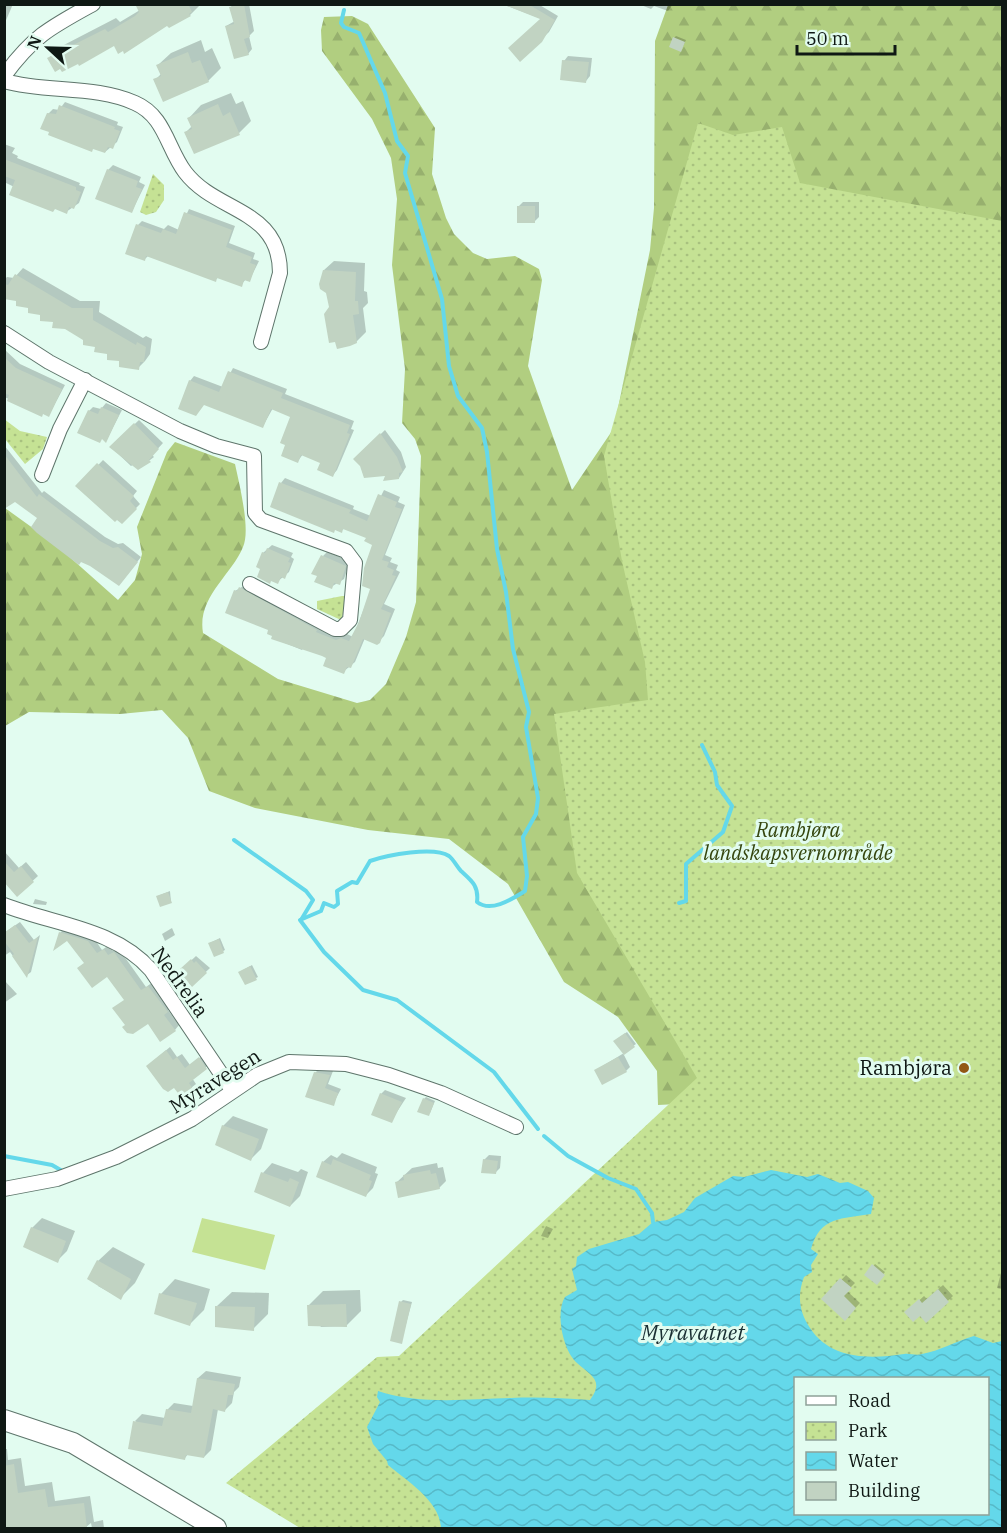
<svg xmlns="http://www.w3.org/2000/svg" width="1007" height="1533" font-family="'IBM Plex Serif',serif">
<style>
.grass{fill:#c5e294}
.forest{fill:url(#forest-firs)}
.park{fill:url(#park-dots);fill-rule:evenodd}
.water{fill:url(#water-waves);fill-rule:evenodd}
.shadow{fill:#0003}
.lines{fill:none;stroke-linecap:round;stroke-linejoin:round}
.stream{stroke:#64d8ea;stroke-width:4}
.building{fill:#c1d3c2}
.street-casing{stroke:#5e756b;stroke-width:16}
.secondary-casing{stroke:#5e756b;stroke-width:22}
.street{stroke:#fff;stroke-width:14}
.secondary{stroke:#fff;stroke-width:20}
.poi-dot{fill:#925715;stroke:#e2fcf0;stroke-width:2}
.labels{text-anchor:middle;stroke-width:6;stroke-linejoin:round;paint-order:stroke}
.park-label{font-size:20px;font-style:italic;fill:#35460e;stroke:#e2fcf0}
.street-label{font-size:20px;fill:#0f1814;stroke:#e2fcf0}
.poi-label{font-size:20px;fill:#0f1814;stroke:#e2fcf0;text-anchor:end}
.water-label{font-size:21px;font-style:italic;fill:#1a2f33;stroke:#e2fcf0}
</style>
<defs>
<pattern id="forest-firs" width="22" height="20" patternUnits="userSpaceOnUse" patternTransform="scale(1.5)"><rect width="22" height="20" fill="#b1ce80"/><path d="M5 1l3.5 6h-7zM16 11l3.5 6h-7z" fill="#97b06e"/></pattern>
<pattern id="park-dots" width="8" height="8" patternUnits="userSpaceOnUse" patternTransform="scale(1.5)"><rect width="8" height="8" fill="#c5e294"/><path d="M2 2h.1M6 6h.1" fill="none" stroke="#a8c17f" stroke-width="1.8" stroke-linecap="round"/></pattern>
<pattern id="water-waves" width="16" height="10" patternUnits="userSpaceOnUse" patternTransform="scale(1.5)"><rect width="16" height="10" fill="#64d8ea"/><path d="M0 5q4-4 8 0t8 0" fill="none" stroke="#56b9c8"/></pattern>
</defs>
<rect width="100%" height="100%" fill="#e2fcf0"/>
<polygon class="grass" points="202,1218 275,1235 265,1270 192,1252"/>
<path class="forest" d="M668,5h334v1336l-243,-241 -101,5 -1,-34 -39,-54 -54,-35 -56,-98 -59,-45 -81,-9 -113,-22 -46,-17 -21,-53 -26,-28 -42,4 -91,-2 -24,14v-218l50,36 63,56 17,-20 7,-26 -5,-27 30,-75 8,-10 60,22c4,19 16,66 8,83 -12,29 -46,50 -40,86l75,46 79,24 13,-3 16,-16 20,-47 10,-35 5,-146 -6,-17 -13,-16 3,-54 -13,-104 5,-66 -6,-41 -19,-39 -50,-68 -1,-21 3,-13 28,-1 16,8 67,104 -3,46 14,44 8,16 19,19 14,6 28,-3 24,13 3,11 -14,86 44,124 42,-62 36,-178 4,-42 1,-167z"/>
<g class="park">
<path d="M698,123l35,12 49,-8 18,56 202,38v1307h-702l-74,-45 151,-126 22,-1 298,-278 -120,-205 -23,-159 94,-14 -3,-38 -23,-101 -18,-105zM796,1378h192v136h-192z"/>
<polygon points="153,174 164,185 164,200 156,212 146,215 140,212"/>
<polygon points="4,419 20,431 47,437 43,449 25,464 5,439"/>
<polygon points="342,596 349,596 341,620 317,609 317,601"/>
</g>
<path class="water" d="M771,1170l36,7 11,-3 22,9 8,-1 20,9 6,7 -3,16c-29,5 -51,2 -60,35l7,5 -7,11 1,7 -8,5c-7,18 -5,35 6,51 21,32 60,31 94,26 6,-1 12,2 18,0 17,-3 35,-13 52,-18l19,7 9,-2v187h-561c-1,-27 -34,-47 -53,-63l-1,-4 -14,-17 -6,-17 13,-25 -3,-5 1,-6c41,14 90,8 133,7 26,-1 52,0 79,2 15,-20 0,-25 -13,-37 -14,-12 -22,-50 -12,-66l12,-7 -5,-21 4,-3 1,-9 12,-8 50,-15 14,-12 14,-2 17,-8 11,-14 38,-22 11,1zM796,1378h192v136h-192z"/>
<g class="shadow">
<polygon points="4,4 13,4 4,25"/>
<polygon points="150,4 201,4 190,15 114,44 49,58 60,47 116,18 120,22"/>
<polygon points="233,4 249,4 254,31 249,36 252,49 248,54 226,26 235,21 231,7"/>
<polygon points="502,4 538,4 558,16 549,32 520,60 542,19"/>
<polygon points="673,4 668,11 654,6 651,9 641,5"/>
<polygon points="676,36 686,40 682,48 674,38"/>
<polygon points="201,40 205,52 212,48 221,68 208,81 155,80 161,74 158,65 171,53"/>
<polygon points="568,56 592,58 590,76 586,81 564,61"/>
<polygon points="231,93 236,104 243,101 251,121 239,133 186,132 192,126 189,118 201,105"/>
<polygon points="65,102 118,122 117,125 123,127 117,142 105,152 48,114 53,109 59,110"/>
<polygon points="4,144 15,148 12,153 18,156 17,158 80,183 79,185 85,187 79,203 66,212 4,182"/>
<polygon points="113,165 141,177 139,182 145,185 132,211 108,170"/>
<polygon points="523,202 539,202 539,217 535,221 518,207"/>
<polygon points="189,209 235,226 229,243 255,253 253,259 259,261 249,281 246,279 241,285 219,277 215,280 148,256 144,260 138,225 142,221 164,229 168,225 179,230"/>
<polygon points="334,261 365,263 364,291 367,292 368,303 363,308 366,332 356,342 324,270"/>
<polygon points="23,268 80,301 100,301 99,312 143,338 146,336 152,339 150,354 145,361 138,368 18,300 4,298 4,280 7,277 14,278"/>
<polygon points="4,349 20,364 65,385 49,415 4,397"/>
<polygon points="233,368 287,389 285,394 354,421 351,429 354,430 337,470 333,475 322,462 303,454 298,461 292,416 273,408 263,426 190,381 194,376 223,387"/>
<polygon points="106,403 122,410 106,441 89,411 93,407 101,409"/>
<polygon points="139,420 163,443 152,455 154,457 138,469 134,464 131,466 111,447"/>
<polygon points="385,430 401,452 406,467 399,478 362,465 355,459"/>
<polygon points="4,445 42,493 44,491 105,537 118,544 123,543 141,557 123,580 15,500 4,503"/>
<polygon points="103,460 137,491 133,496 140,504 122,522 78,486"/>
<polygon points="285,478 354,506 353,509 371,516 384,490 400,497 398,502 405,505 385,555 392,558 390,562 398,565 396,570 400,572 384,604 395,609 384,636 379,641 365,638 355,662 343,672 328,658 304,647 302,650 273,638 270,629 235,591 247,584 319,627 341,636 347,634 353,637 372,588 374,544 368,537 345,528 341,531 281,483"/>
<polygon points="272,545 293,553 291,557 294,559 289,572 277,582 262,568 263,553"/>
<polygon points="327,552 350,561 344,579 331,587 323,556"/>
<polygon points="4,851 19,868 26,862 38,876 17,895 4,881"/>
<polygon points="170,891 171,902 158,896 160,895"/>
<polygon points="35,899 47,902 46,905 33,904"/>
<polygon points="20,922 34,940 40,935 31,972 27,975 10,952 4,956 4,933"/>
<polygon points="172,928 175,935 165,941 162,934"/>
<polygon points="64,929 93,937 102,950 109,945 113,951 119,949 146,987 153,982 171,1007 168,1010 179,1025 175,1030 148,1022 126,1025 125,999 108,975 85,963 68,938 60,933"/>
<polygon points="220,938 225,950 215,955 210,943"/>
<polygon points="196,956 210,968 192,985 182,969"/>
<polygon points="252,965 258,977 256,978 240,972"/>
<polygon points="4,980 17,994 4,1003"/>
<polygon points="627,1032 636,1044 623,1053 630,1067 626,1071 596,1070 624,1053 617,1039"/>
<polygon points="170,1047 177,1057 182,1054 190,1065 204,1055 210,1064 192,1078 196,1084 182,1095 152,1062"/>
<polygon points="319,1069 333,1071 328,1084 341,1089 333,1104 315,1073"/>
<polygon points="385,1090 406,1098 391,1121 381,1094"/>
<polygon points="426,1097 435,1101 430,1113 424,1099"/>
<polygon points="233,1116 268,1129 261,1149 251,1159 227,1150 223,1126"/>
<polygon points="342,1153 377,1167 375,1173 378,1174 373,1188 366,1195 323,1162 331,1155 337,1158"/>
<polygon points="489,1155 501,1156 500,1168 495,1173 484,1160"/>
<polygon points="272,1163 298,1172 301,1169 308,1172 300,1196 290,1206 263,1173"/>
<polygon points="437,1163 438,1168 443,1167 446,1181 439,1188 397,1182 412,1168"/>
<polygon points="42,1218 75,1231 67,1251 57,1261 32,1228"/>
<polygon points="546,1226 553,1229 548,1238 541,1236"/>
<polygon points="113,1247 145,1264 135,1283 120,1298 98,1286 98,1261"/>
<polygon points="875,1264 885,1272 876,1283 866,1274"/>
<polygon points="1002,1269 1002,1289 997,1288"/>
<polygon points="846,1275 855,1283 847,1291 860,1303 845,1319 823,1299"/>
<polygon points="175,1279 210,1289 204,1310 190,1324 161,1294"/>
<polygon points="943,1285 953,1296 926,1321 911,1308 924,1296 927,1299"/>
<polygon points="360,1290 361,1311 346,1326 321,1327 308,1306 323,1291"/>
<polygon points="232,1292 269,1293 268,1314 253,1329 217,1306"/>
<polygon points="403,1300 412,1302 401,1342 401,1302"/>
<polygon points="206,1371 241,1377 239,1387 234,1392 232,1403 225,1410 218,1409 211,1450 204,1457 188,1454 185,1458 135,1421 142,1414 165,1418 167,1410 174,1403 193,1406 198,1378"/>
<polygon points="4,1449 7,1449 8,1460 21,1458 25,1486 52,1482 55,1501 90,1496 94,1522 103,1520 104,1528 92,1528 91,1523 86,1527 77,1528 4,1528"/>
</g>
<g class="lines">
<g class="stream">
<path d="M344,10l-3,13 3,4 15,6 26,60 12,48 11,15 -3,17 37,126 7,67 9,30 24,32 5,24 10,97 9,43 7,57 16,63 -3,15 12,71 -2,16 -13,23 4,39 -2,15c-13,8 -34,22 -48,11 2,-16 -5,-21 -16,-31 -4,-4 -7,-11 -12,-15 -15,-10 -62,-1 -79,5l-13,22 -5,-1 -15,9 1,13 -4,3 -10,-4 -3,8 -21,9 24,32 39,38 34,10 97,72 44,57"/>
<polyline points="234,840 306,891 313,900 301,920"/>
<polyline points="679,903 686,901 686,864 723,832 732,806 717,785 715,772 702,745"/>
<polyline points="544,1136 568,1156 608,1178 636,1189 652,1213 653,1222"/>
<polyline points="4,1156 52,1165 64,1172"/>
</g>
</g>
<g class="building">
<polygon points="135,4 188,4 192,12 189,14 191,16 169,28 167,26 124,54 123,51 118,54 114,46 79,66 78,64 62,72 60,69 55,72 47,58 105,29 108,32 135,16 139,12"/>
<polygon points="244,4 250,37 244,39 249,55 234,59 225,26 234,24 229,7"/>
<polygon points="502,4 528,4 555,20 542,42 520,62 508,48 540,19"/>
<polygon points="673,37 685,42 681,52 669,47"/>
<polygon points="188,52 192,63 200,60 209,82 163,102 153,79 161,76 156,65"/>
<polygon points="562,60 589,62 586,83 560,80"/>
<polygon points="218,104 223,116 230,112 240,135 194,154 184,132 192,129 187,118"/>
<polygon points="59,105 115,127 114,129 120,131 113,149 108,147 105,153 93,149 92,152 48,135 49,132 40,129 47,113 56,114"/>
<polygon points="4,159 76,187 76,190 81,192 74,209 69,207 67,214 55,209 53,212 9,195 15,180 4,176"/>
<polygon points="107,169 138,181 136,187 142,189 132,213 95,199"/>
<rect x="517" y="206" width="18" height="17"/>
<polygon points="184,212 232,230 226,247 252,257 250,263 256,265 250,282 244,280 242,287 217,278 216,282 146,256 145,261 125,254 136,224 161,233 163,229 176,234"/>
<polygon points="323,270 356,272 355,301 358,301 359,314 353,315 357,343 350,346 337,349 335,342 329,343 324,314 329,307 326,293 320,289 319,284"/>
<polygon points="15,274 72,308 93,308 93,320 136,345 137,342 146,347 144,362 140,362 139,370 119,367 119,361 107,360 107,354 94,352 95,347 83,345 83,340 65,329 52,328 53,322 40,321 40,315 28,313 28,308 16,306 16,301 4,299 4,284 8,285"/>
<polygon points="4,357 16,368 62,389 49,417 43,414 42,417 7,401 9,395 4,393"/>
<polygon points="228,371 283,393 281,398 350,425 347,433 350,434 333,477 317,470 320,463 301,455 298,463 281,456 285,445 280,443 290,417 271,409 263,428 204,405 196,416 178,409 189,380 219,392"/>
<polygon points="101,407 119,415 106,443 102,439 100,443 77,433 88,410 98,414"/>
<polygon points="134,423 159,449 149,460 151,462 138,470 109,447"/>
<polygon points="380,433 397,457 403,472 399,473 399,479 383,481 385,476 364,478 360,466 353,459"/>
<polygon points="4,454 37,497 39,494 100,541 113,548 118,547 138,562 119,586 90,566 81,562 79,565 37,533 31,527 37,518 15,502 4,509"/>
<polygon points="97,463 134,496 130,501 137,509 122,524 117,520 115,522 75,486"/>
<polygon points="279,482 351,510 349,513 367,521 378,494 397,502 395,507 402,509 382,560 389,562 387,567 394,570 392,575 396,576 381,609 391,613 380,643 377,645 363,639 351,668 347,667 344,674 323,666 326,658 322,656 271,639 272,636 267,634 268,630 225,613 234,590 237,591 239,587 317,630 316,632 336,640 341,638 349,641 359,622 370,589 362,586 364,568 372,545 364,541 366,538 343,529 342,533 335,530 334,533 270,507"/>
<polygon points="267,548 290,558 288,562 291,563 285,579 281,577 278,584 271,581 270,584 257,577 260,569 256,567 262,552 265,553"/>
<polygon points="321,555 346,566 340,585 334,583 332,589 314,582 317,576 311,574"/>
<polygon points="4,861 14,872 21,866 34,882 17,897 4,882"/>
<polygon points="168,892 172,903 160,907 156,896"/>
<polygon points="15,925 29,943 38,937 27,978 12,956 14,954 4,941 4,933"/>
<polygon points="59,932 88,941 97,953 104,949 108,955 114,952 141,990 148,986 168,1012 164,1015 176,1031 160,1042 148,1024 133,1034 127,1033 122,1027 125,1025 112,1008 124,1000 107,977 92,988 77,968 84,963 67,941 53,951"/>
<polygon points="219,939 224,953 214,957 208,943"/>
<polygon points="191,959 194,963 196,961 207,973 192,987 181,974 183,972 180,969"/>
<polygon points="250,966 257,980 245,985 238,972"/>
<polygon points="625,1033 635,1047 624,1055 613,1041"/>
<polygon points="166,1050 173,1060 177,1057 185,1068 199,1057 207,1069 189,1083 193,1089 181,1097 174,1088 168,1092 163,1089 146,1066"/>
<polygon points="618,1057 627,1072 602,1085 594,1070"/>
<polygon points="314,1072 330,1075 325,1088 338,1093 334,1106 305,1097"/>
<polygon points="380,1093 402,1102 392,1123 371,1115"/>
<polygon points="423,1098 434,1103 429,1116 417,1112"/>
<polygon points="222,1125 259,1139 251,1161 215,1145"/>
<polygon points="333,1159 371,1175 369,1180 372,1181 366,1197 316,1177 322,1161 331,1165"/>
<polygon points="483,1159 498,1161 496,1174 481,1173"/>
<polygon points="430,1170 431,1174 436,1173 440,1189 398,1198 395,1182 404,1180 403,1175"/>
<polygon points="261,1172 288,1182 290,1178 299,1182 290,1207 254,1192"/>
<polygon points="31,1227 66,1241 58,1263 23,1247"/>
<polygon points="97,1260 131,1279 121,1300 87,1279"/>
<polygon points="872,1264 885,1275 877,1285 864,1275"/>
<polygon points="840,1278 852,1288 844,1296 856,1308 845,1321 821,1299"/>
<polygon points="938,1289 949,1302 926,1323 920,1316 913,1322 904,1312 919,1299 922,1303"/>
<polygon points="159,1293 197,1303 190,1326 154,1314"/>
<polygon points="399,1301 411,1304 402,1344 390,1341"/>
<polygon points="346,1304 347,1327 308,1326 307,1305"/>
<polygon points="215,1306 255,1307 254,1331 215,1327"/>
<polygon points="197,1378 235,1384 233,1395 228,1395 225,1412 213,1409 204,1458 186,1455 185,1460 128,1449 133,1421 162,1426 166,1409 191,1413"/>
<polygon points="14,1464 18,1493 45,1489 48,1507 84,1503 87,1528 4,1528 4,1466"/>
</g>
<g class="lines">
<defs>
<g id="street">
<path d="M4,76c29,-40 47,-49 89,-72"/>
<path d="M4,81c42,12 91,4 131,22 30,13 32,45 50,69 31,41 95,36 95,101l-19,69"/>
<polyline points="4,333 49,362 180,431 216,446 254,456 255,513 261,520 346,551 355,563 350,620 341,629 335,629 250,584"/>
<polyline points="42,475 60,429 85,380"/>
<path d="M4,905c51,20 110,23 147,65l81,120"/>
<polyline points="4,1189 57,1179 116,1157 192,1119 257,1075 289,1062 346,1064 389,1075 441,1093 516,1127"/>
</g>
<polyline id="secondary" points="4,1420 73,1443 216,1528"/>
</defs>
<use href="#street" class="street-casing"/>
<use href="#secondary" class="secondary-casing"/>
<use href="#street" class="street"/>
<use href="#secondary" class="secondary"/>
</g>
<circle class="poi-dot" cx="964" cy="1068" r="6"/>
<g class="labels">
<g class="park-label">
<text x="798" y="837">Rambjøra<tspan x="798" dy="23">landskapsvernområde</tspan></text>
</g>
<g class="street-label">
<text transform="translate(180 982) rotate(54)" y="7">Nedrelia</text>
<text transform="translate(215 1081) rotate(-32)" y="7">Myravegen</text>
</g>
<g class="poi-label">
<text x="952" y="1075">Rambjøra</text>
</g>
<g class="water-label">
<text x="693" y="1340">Myravatnet</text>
</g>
</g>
<rect width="1007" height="1533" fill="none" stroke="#0f1814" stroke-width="12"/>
<rect x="794" y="1377" width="195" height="138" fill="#e2fcf0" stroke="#8ea198" stroke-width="1.5"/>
<rect x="806" y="1396" width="30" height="9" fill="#ffffff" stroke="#8ea198" stroke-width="1.5"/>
<text x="848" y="1407" font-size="18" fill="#0f1814">Road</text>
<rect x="806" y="1422" width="30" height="18" fill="url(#park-dots)" stroke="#8ea198" stroke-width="1.5"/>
<text x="848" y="1437" font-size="18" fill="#0f1814">Park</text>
<rect x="806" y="1452" width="30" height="18" fill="url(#water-waves)" stroke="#8ea198" stroke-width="1.5"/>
<text x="848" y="1467" font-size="18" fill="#0f1814">Water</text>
<rect x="806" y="1482" width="30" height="18" fill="#c1d3c2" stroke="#8ea198" stroke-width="1.5"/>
<text x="848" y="1497" font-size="18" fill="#0f1814">Building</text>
<g transform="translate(48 48) rotate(292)" stroke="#e2fcf0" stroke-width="4.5" paint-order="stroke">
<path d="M0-4.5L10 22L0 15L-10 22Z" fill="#0f1814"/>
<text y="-9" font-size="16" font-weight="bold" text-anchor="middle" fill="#0f1814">N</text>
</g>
<path d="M797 45v9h98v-9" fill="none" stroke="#0f1814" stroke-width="3"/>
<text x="806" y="45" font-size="18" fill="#0f1814" stroke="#e2fcf0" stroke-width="4.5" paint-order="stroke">50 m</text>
</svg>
